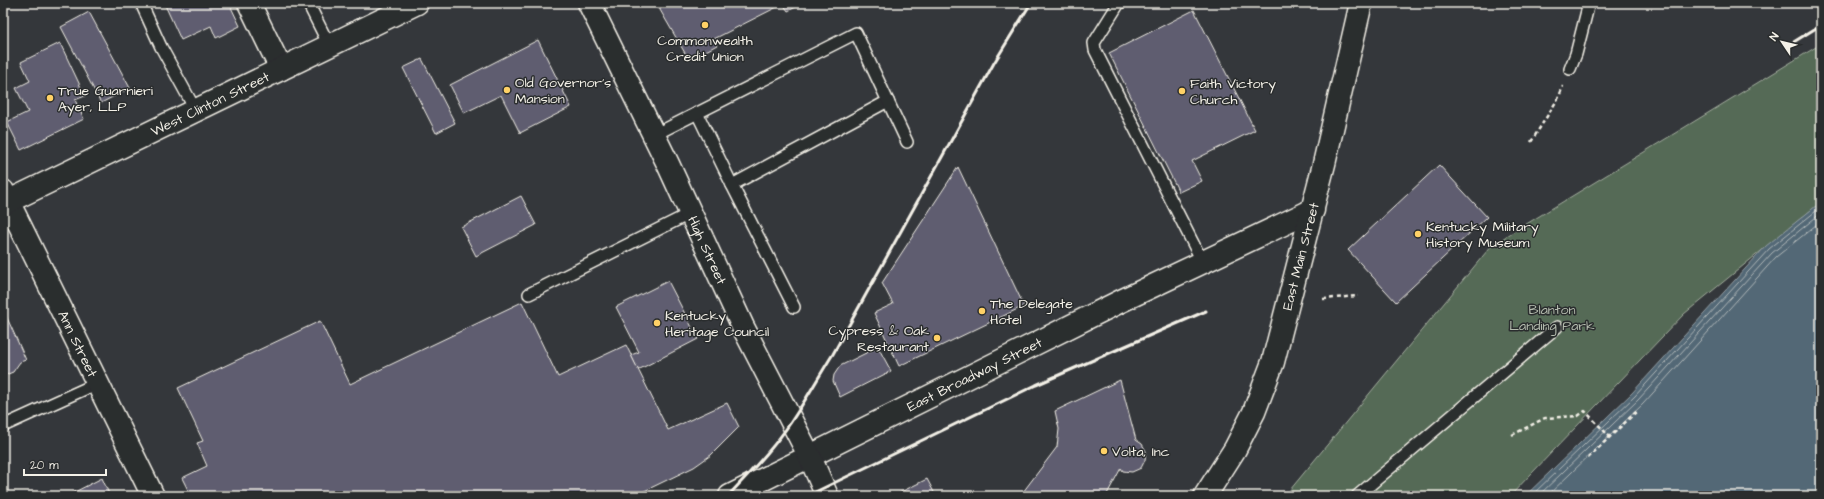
<svg xmlns="http://www.w3.org/2000/svg" width="1824" height="499" font-family="'Architects Daughter',sans-serif">
<style>
.green{fill:#546a56;stroke:#a4ae9f}
.water{fill:#526776;stroke:#939ea4}
.lines{fill:none;stroke-linecap:round;stroke-linejoin:round}
.shore{stroke:#b3baba;stroke-width:1}
.building{fill:#5e5d6f;stroke:#f4f1e8}
.lane-casing{stroke:#f4f1e8;stroke-width:14}
.street-casing{stroke:#f4f1e8;stroke-width:25}
.secondary-casing{stroke:#f4f1e8;stroke-width:25}
.primary-casing{stroke:#f4f1e8;stroke-width:25}
.path{stroke:#f4f1e8;stroke-width:2.5;stroke-dasharray:4 3;stroke-linecap:butt}
.lane{stroke:#2a2d2e;stroke-width:11}
.street{stroke:#2a2d2e;stroke-width:22}
.secondary{stroke:#2a2d2e;stroke-width:22}
.primary{stroke:#2a2d2e;stroke-width:22}
.rail{stroke:#f4f1e8;stroke-width:3}
.poi-dot{fill:#ffd166;stroke:#2a2d2e;stroke-width:1.5}
.labels{text-anchor:middle;stroke-width:3;stroke-linejoin:round;paint-order:stroke}
.poi-label{font-size:14px;fill:#f4f1e8;stroke:#2a2d2e;text-anchor:start}
.street-label{font-size:14px;fill:#f4f1e8;stroke:#2a2d2e}
.park-label{font-size:14px;fill:#b4bbae;stroke:#2a2d2e}
</style>
<rect width="100%" height="100%" fill="#34373b"/>
<filter id="ink" filterUnits="userSpaceOnUse"><feTurbulence type="fractalNoise" baseFrequency=".025" numOctaves="2"/><feDisplacementMap in="SourceGraphic" scale="8" xChannelSelector="R" yChannelSelector="G"/><feConvolveMatrix kernelMatrix="1 2 1 2 8 2 1 2 1" color-interpolation-filters="sRGB"/></filter>
<g filter="url(#ink)">
<polygon class="green" points="1821,44 1821,202 1684,314 1510,496 1285,496 1492,245"/>
<polygon class="water" points="1821,202 1821,496 1525,496 1632,393 1766,246"/>
<g class="lines">
<g class="shore">
<polyline points="1531,496 1635,396 1769,249 1821,207"/>
<polyline points="1538,496 1638,400 1772,253 1821,213"/>
<polyline points="1547,496 1643,404 1776,257 1821,221"/>
</g>
</g>
<g class="building">
<polygon points="164,3 229,3 240,26 216,38 211,26 181,40"/>
<polygon points="656,3 804,3 788,11 783,4 712,40 717,45 689,60"/>
<polygon points="1194,10 1255,130 1192,161 1202,181 1179,192 1109,53"/>
<polygon points="89,12 130,88 101,103 61,27"/>
<polygon points="538,40 571,107 520,133 501,95 464,113 450,85"/>
<polygon points="60,43 85,96 75,100 84,119 21,150 7,122 28,112 16,88 30,81 21,62"/>
<polygon points="422,59 455,123 436,133 403,68"/>
<polygon points="1439,165 1487,217 1396,302 1348,250"/>
<polygon points="958,167 1024,306 899,366 874,313 893,304 882,283"/>
<polygon points="521,196 536,225 476,256 461,227"/>
<polygon points="668,281 698,339 638,370 631,355 639,352 616,307"/>
<polygon points="522,302 558,377 626,345 668,430 727,403 739,427 711,455 694,467 634,496 191,496 182,478 207,466 197,443 203,441 178,388 320,321 350,384"/>
<polygon points="3,309 26,360 20,362 13,372 3,376"/>
<polygon points="878,347 891,371 840,397 833,381 834,375 840,366"/>
<polygon points="1120,380 1136,440 1142,444 1146,451 1145,460 1141,468 1132,472 1123,471 1121,468 1106,496 1020,496 1057,447 1059,429 1055,411"/>
<polygon points="102,478 110,496 67,496"/>
<polygon points="927,479 936,496 893,496"/>
</g>
<g class="lines">
<defs>
<g id="lane">
<polyline points="141,3 161,47 196,111"/>
<polyline points="308,3 329,45"/>
<polyline points="1119,3 1094,43 1095,50 1203,263"/>
<polyline points="1570,69 1576,54 1589,3"/>
<polyline points="697,113 732,185 888,101"/>
<polyline points="654,135 856,33 907,142"/>
<polyline points="732,185 794,307"/>
<polyline points="529,294 691,213"/>
<polyline points="3,426 98,383"/>
<polyline points="1357,496 1557,327"/>
</g>
<g id="street">
<polyline points="249,3 281,69"/>
<path id="s1" d="M730,496l391,-195 192,-91"/>
</g>
<g id="secondary">
<path id="s2" d="M589,3l79,161 75,163 67,130 17,39"/>
<path id="s3" d="M3,191l150,305"/>
<path id="s4" d="M3,204l414,-201"/>
</g>
<g id="primary">
<path id="s5" d="M1205,496l30,-47 19,-37 19,-50 51,-198 37,-161"/>
</g>
</defs>
<use href="#lane" class="lane-casing"/>
<use href="#street" class="street-casing"/>
<use href="#secondary" class="secondary-casing"/>
<use href="#primary" class="primary-casing"/>
<g class="path">
<polyline points="1531,142 1559,97 1563,86"/>
<polyline points="1323,299 1358,296"/>
<polyline points="1512,435 1545,418 1578,416 1585,411 1610,437"/>
<polyline points="1588,458 1637,411"/>
</g>
<use href="#lane" class="lane"/>
<use href="#street" class="street"/>
<use href="#secondary" class="secondary"/>
<use href="#primary" class="primary"/>
<g class="rail">
<polyline points="1792,43 1821,25"/>
<path d="M728,496c22,-24 45,-47 63,-74 15,-22 28,-46 42,-68l161,-291 37,-60"/>
<polyline points="807,496 1036,385 1206,311"/>
</g>
</g>
</g>
<g class="poi-dot">
<circle cx="705" cy="25" r="4"/>
<circle cx="507" cy="90" r="4"/>
<circle cx="1182" cy="91" r="4"/>
<circle cx="50" cy="98" r="4"/>
<circle cx="1418" cy="234" r="4"/>
<circle cx="982" cy="311" r="4"/>
<circle cx="657" cy="323" r="4"/>
<circle cx="937" cy="338" r="4"/>
<circle cx="1104" cy="451" r="4"/>
</g>
<g class="labels">
<g class="poi-label">
<text x="705" y="45" text-anchor="middle">Commonwealth<tspan x="705" dy="16">Credit Union</tspan></text>
<text x="515" y="87">Old Governor's<tspan x="515" dy="16">Mansion</tspan></text>
<text x="1190" y="88">Faith Victory<tspan x="1190" dy="16">Church</tspan></text>
<text x="58" y="95">True Guarnieri<tspan x="58" dy="16">Ayer, LLP</tspan></text>
<text x="1426" y="231">Kentucky Military<tspan x="1426" dy="16">History Museum</tspan></text>
<text x="990" y="308">The Delegate<tspan x="990" dy="16">Hotel</tspan></text>
<text x="665" y="320">Kentucky<tspan x="665" dy="16">Heritage Council</tspan></text>
<text x="929" y="335" text-anchor="end">Cypress &amp; Oak<tspan x="929" dy="16">Restaurant</tspan></text>
<text x="1112" y="456">Volta, Inc</text>
</g>
<g class="street-label">
<text dy="5" stroke="none"><textPath href="#s4" startOffset="230">West Clinton Street</textPath></text>
<text dy="5" stroke="none"><textPath href="#s2" startOffset="274">High Street</textPath></text>
<text dy="5" stroke="none"><textPath href="#s5" startOffset="260">East Main Street</textPath></text>
<text dy="5" stroke="none"><textPath href="#s3" startOffset="170">Ann Street</textPath></text>
<text dy="5" stroke="none"><textPath href="#s1" startOffset="273">East Broadway Street</textPath></text>
</g>
<g class="park-label">
<text x="1552" y="314">Blanton<tspan x="1552" dy="16">Landing Park</tspan></text>
</g>
</g>
<rect width="1824" height="499" fill="none" stroke="#2a2d2e" stroke-width="16"/>
<rect x="8" y="8" width="1808" height="483" fill="none" stroke="#f4f1e8" stroke-width="1.5" filter="url(#ink)"/>
<g transform="translate(1782 42) rotate(305)" stroke="#2a2d2e" stroke-width="3" paint-order="stroke">
<path d="M0-3L7 15L0 10L-7 15Z" fill="#f4f1e8"/>
<text y="-6" font-size="11" font-weight="bold" text-anchor="middle" fill="#f4f1e8">N</text>
</g>
<path d="M24 469v6h82v-6" fill="none" stroke="#f4f1e8" stroke-width="2"/>
<text x="30" y="469" font-size="12" fill="#f4f1e8" stroke="#2a2d2e" stroke-width="3" paint-order="stroke">20 m</text>
</svg>
